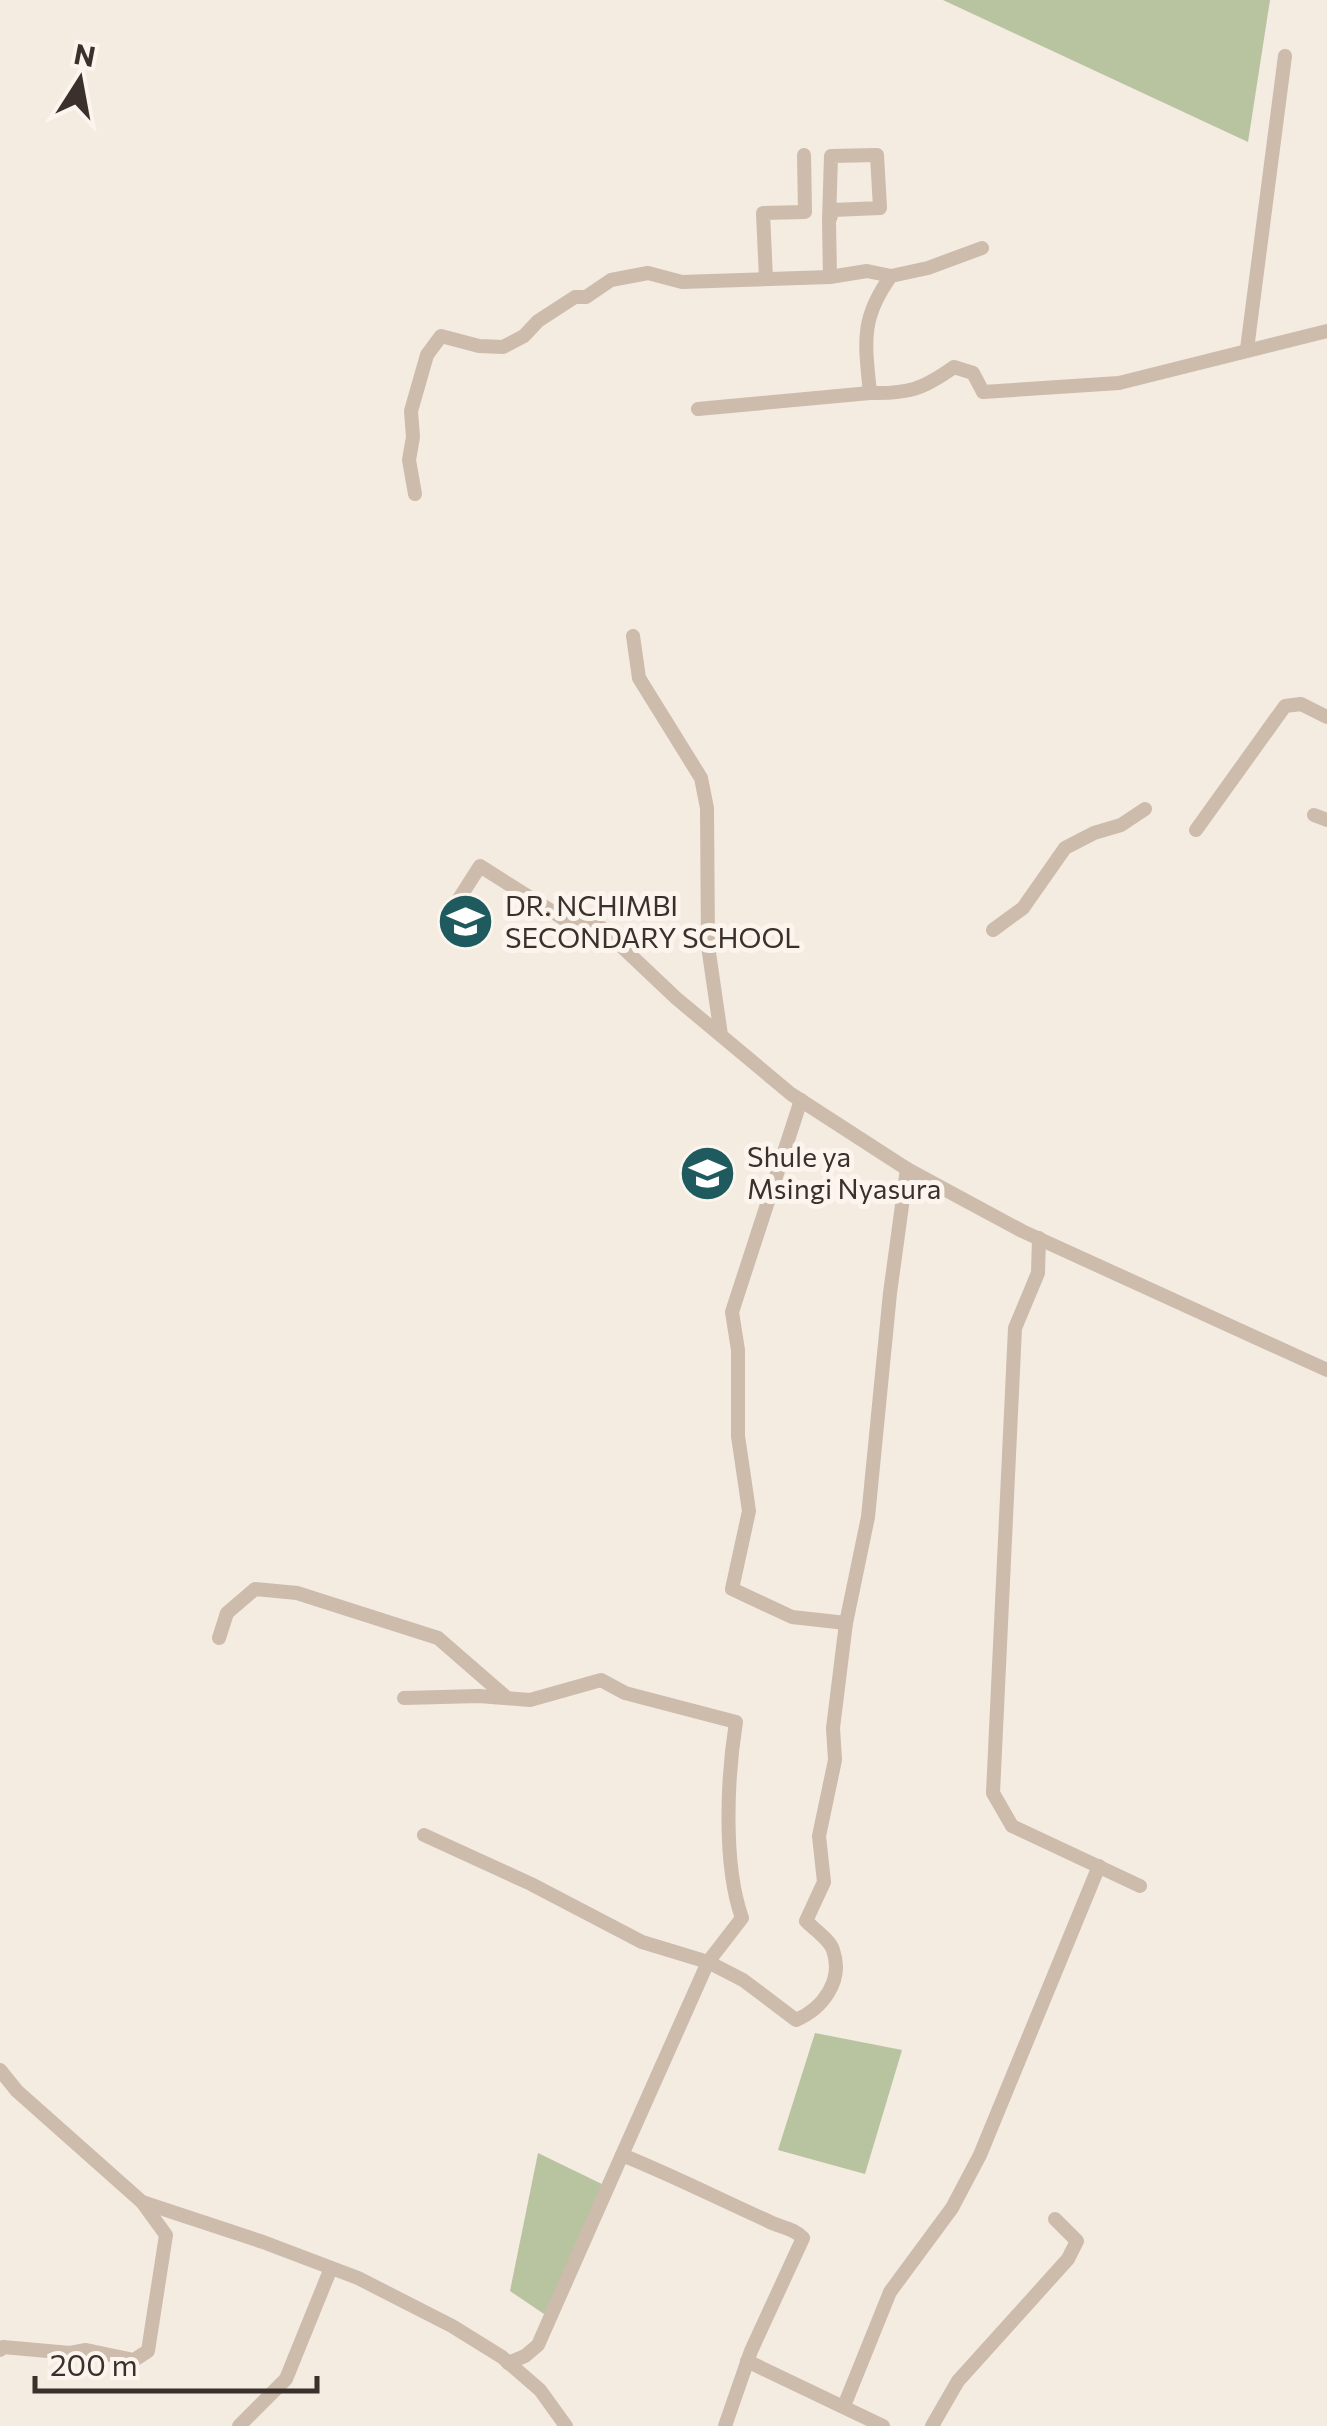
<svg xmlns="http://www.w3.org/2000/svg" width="1327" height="2426" font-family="Commissioner,sans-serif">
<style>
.green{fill:#b8c4a0}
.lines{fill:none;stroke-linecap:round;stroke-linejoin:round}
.minor{stroke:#cdbbac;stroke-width:14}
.labels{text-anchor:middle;stroke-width:10;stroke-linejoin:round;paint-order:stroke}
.poi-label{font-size:28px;fill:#3b302b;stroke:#fbf5ee;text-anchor:start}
</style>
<rect width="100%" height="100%" fill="#f4ebe1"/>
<g class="green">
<polygon points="943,0 1270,0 1248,142"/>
<polygon points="815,2033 902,2050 865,2174 778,2150"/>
<polygon points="538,2153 608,2187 550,2318 510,2291"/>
</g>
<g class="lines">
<g class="minor">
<polyline points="829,221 831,156 877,155 880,208 833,210 829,221 830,277"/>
<path d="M891,276c-31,43 -26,66 -21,117 39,1 53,-4 84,-26l19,6 10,19 136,-9 208,-52"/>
<polyline points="766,279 763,213 805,212 804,155"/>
<polyline points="1247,349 1285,56"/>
<polyline points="698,409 870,393"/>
<polyline points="415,494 409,460 413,437 411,411 427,355 441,336 479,346 503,347 524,336 538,321 575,297 586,297 611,280 648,273 682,282 830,277 867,271 891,276 928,268 982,248"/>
<polyline points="633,636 639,678 701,778 707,808 708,946 721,1035"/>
<polyline points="1314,815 1327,820"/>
<polyline points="1196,830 1285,706 1301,704 1327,717"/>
<polyline points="455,905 480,866 572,924 602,928 676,998 791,1094 907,1169 1022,1231 1327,1370"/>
<polyline points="993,930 1023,908 1065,848 1094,833 1121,825 1145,809"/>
<polyline points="801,1100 732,1312 738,1350 738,1436 749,1511 732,1589 792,1617 846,1623 868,1517 890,1293 907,1169"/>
<polyline points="1039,1238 1038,1273 1015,1328 993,1793 1012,1826 1140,1886"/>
<polyline points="219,1638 227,1613 255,1589 297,1593 438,1638 507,1698"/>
<path d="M404,1698l75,-2 51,4 71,-20 24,13 111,29c-9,56 -13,143 6,196l-34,44 -86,193"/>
<path d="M424,1835l107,49 111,58 66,20 35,18 53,40c26,-11 48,-39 37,-70 -3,-10 -18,-20 -27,-29l18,-39 -5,-46 16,-76 -2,-32 13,-105"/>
<polyline points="0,2070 17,2091 142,2202 263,2242 358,2278 452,2326 502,2357 540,2390 566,2426"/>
<polyline points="0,2350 3,2347 70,2353 86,2350 134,2360 148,2351 166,2235 142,2202"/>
<polyline points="747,2361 883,2426"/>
<path d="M508,2363l17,-7 13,-11 84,-190c50,20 97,44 146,66 13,7 24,6 35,17l-52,113 -26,75"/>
<polyline points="844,2406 890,2292 952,2208 980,2155 1099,1866"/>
<polyline points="239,2426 286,2379 331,2268"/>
<polyline points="932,2426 958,2381 1068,2259 1077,2241 1055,2219"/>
</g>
</g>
<defs>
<symbol id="school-disc" viewBox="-11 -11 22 22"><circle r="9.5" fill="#1f5a5e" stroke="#fbf5ee"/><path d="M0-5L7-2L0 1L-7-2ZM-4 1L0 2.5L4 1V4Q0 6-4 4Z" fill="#fff"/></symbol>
</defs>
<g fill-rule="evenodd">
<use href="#school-disc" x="434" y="890" width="63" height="63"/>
<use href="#school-disc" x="676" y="1142" width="63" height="63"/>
</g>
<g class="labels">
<g class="poi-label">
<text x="505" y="916">DR. NCHIMBI<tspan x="505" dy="32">SECONDARY SCHOOL</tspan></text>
<text x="747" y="1167">Shule ya<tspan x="747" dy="32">Msingi Nyasura</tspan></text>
</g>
</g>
<g transform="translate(80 80) rotate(11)" stroke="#fbf5ee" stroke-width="8" paint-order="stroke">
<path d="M0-8L18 38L0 25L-18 38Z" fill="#3b302b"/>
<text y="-15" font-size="28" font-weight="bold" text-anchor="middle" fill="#3b302b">N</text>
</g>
<path d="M35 2376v15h282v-15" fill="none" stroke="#3b302b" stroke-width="5"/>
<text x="50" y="2376" font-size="30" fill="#3b302b" stroke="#fbf5ee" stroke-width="8" paint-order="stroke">200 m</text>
</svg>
